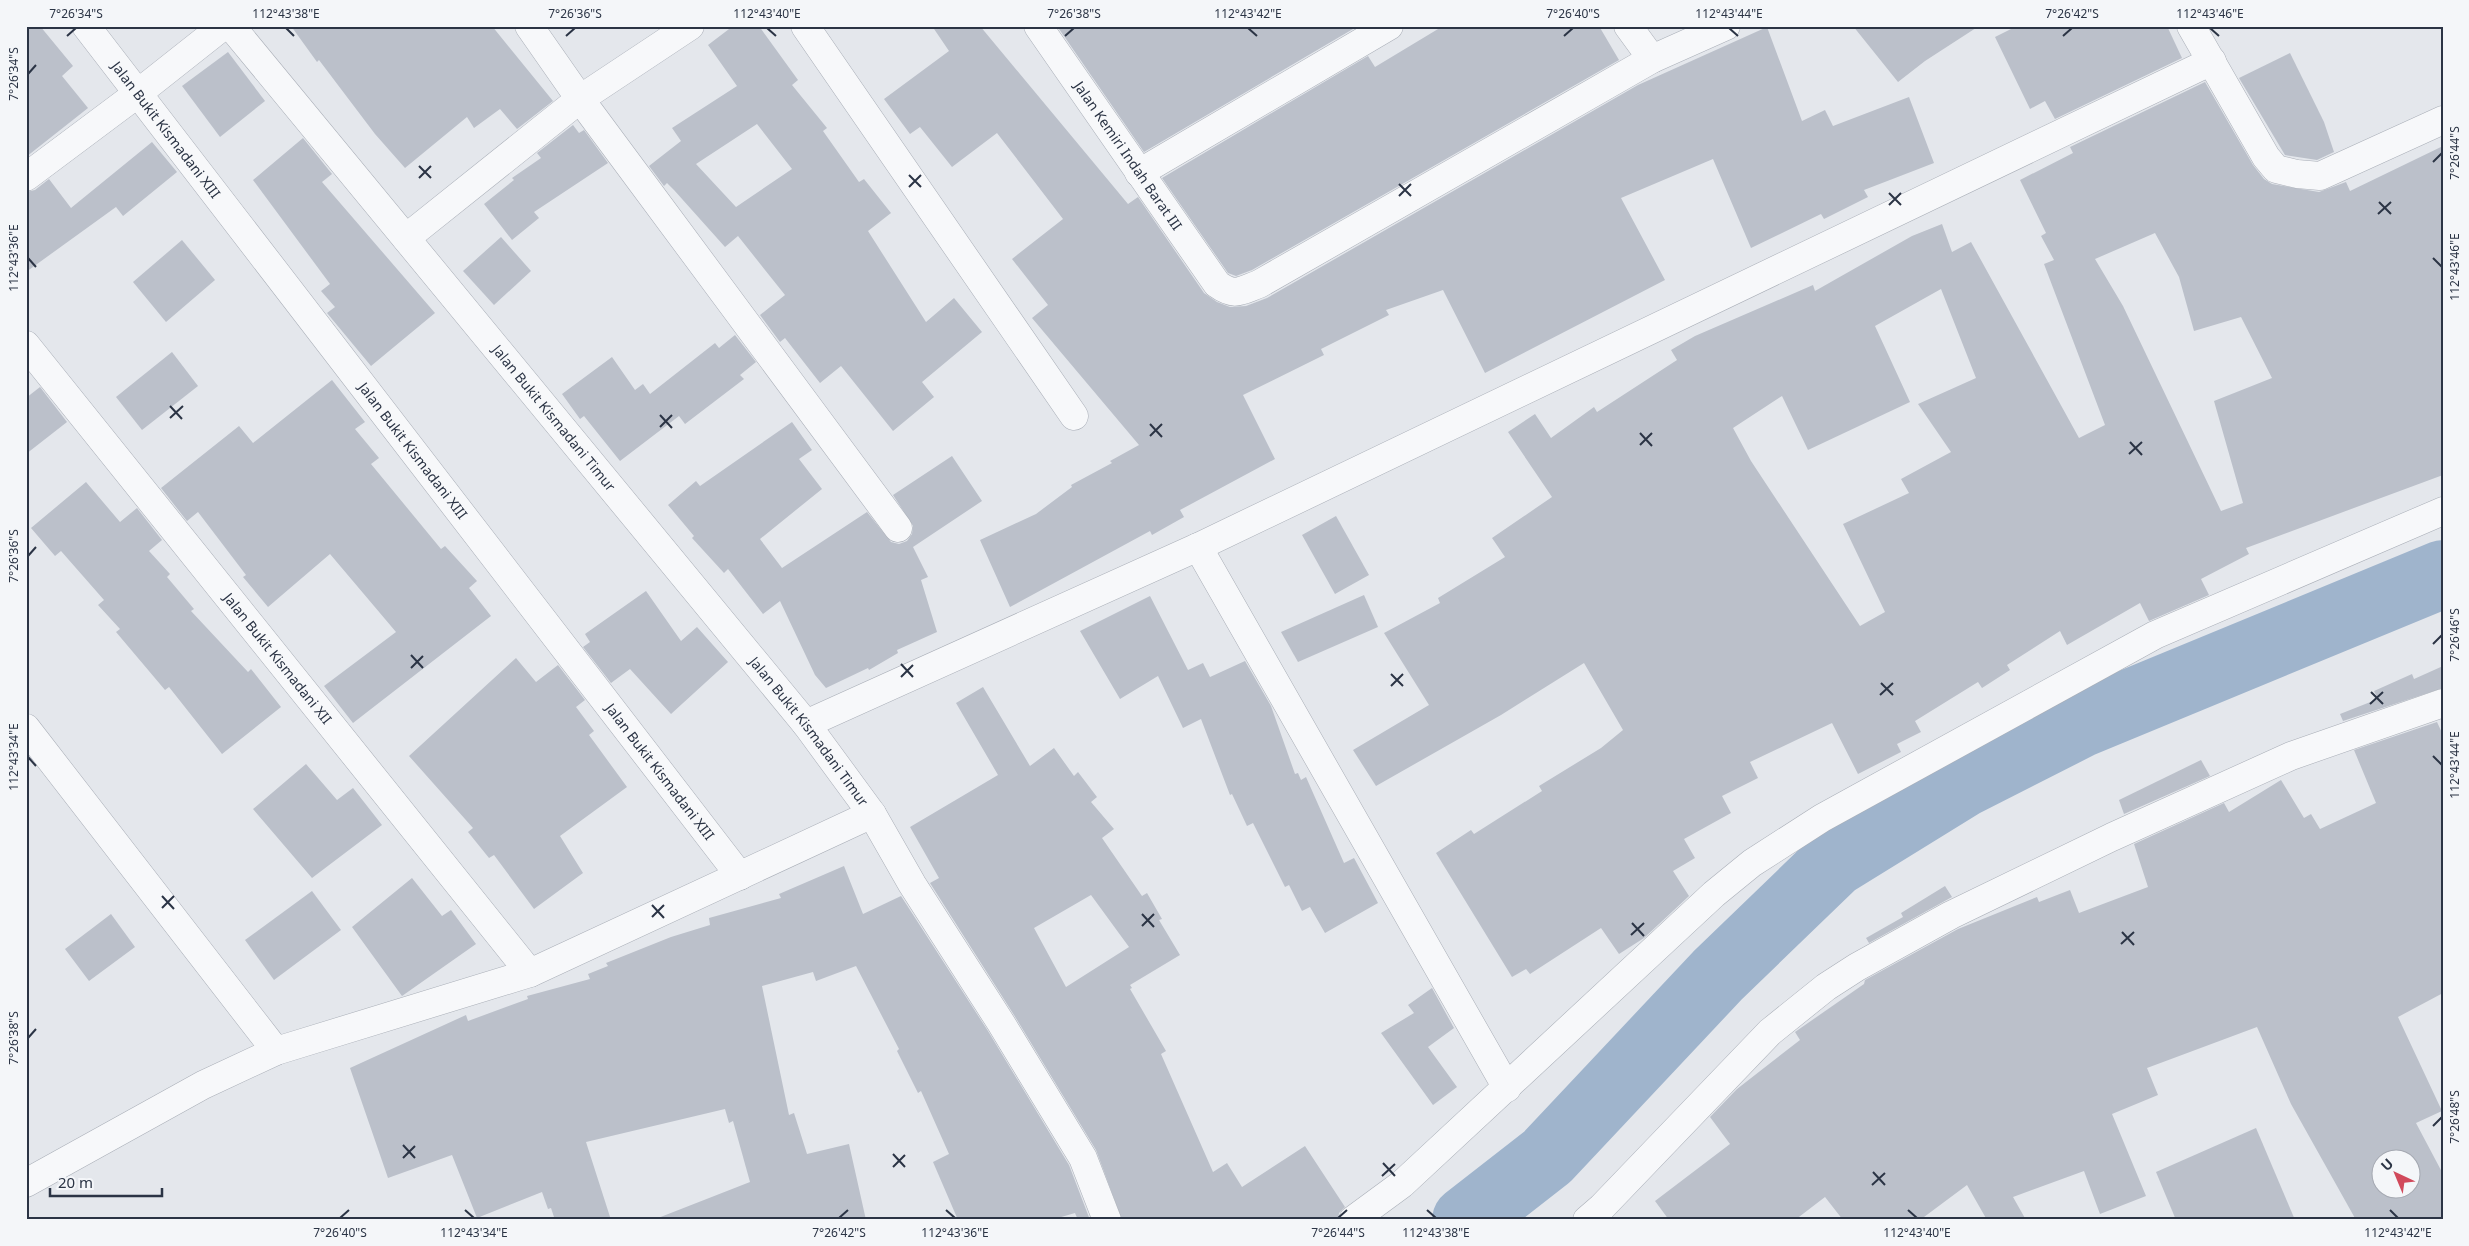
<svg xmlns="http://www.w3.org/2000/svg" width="2469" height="1246" font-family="'Noto Sans',sans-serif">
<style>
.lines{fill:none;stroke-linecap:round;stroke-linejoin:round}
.river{stroke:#9fb4cc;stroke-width:68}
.building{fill:#bbc0ca;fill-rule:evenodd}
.minor-casing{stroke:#a9aeb7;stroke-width:29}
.minor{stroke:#f7f8fa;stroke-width:28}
.ticks{fill:none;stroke:#2b3445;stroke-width:2}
.labels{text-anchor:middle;stroke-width:4.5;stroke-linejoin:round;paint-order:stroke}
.street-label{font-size:14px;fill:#2b3445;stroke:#f4f6f9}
.neatline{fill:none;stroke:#2b3445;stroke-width:2}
.ticks-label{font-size:12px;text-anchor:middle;fill:#2b3445}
</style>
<rect width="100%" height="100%" fill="#e4e7ec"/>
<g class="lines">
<polyline class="river" points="1466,1220 1547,1157 1718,975 1834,863 1962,784 2082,723 2443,574"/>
</g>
<g class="building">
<polygon points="26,26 40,26 73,66 62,76 88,108 26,157"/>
<polygon points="291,26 492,26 553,101 517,129 500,109 474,128 467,117 405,168 375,134 319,60 317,62"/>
<path d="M733,26h26l39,54 -6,5 35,43 -4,3 36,51 5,-3 27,34 -23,18 58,91 28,-24 28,34 -60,50 12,15 -41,34 -52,-65 -21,17 -35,-45 -5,4 -20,-27 25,-20 -47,-59 -13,11 -51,-57 -7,-7 -3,3 -15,-20 32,-25 -9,-13 65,-42 -29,-41zM757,124l35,45 -56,38 -40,-43z"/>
<polygon points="932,26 980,26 1128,204 1138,197 1204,293 1217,302 1230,307 1246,306 1267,298 1638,85 1767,27 1802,121 1825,110 1833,126 1909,97 1934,163 1864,190 1868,197 1824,219 1821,214 1751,248 1713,159 1621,198 1665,280 1485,373 1443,290 1386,310 1389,315 1321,349 1324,355 1243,395 1275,459 1180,510 1184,517 1152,535 1150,531 1010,607 980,540 1036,514 1072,487 1071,485 1112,463 1110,461 1139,445 1032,318 1048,305 1012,259 1063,219 997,133 952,167 920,127 910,134 884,99 949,51"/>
<polygon points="1057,26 1351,26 1353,29 1144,152"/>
<polygon points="1443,26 1599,26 1619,60 1252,270 1236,276 1228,273 1162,178 1368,56 1375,67"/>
<polygon points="1853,26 1979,26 1925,61 1898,82"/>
<polygon points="2017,26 2167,26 2182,58 2055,119 2045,101 2030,109 1995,37"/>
<polygon points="228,52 265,101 220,137 182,86"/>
<polygon points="2290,53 2324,122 2334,152 2317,160 2285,155 2239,78"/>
<path d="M2205,82l48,83 11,14 8,5 47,8 27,-10 4,9 93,-45v329l-197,73 3,6 -48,25 8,16 -60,26 -9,-18 -73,42 -7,-14 -53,34 3,5 -28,18 -4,-6 -63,39 6,11 -24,12 4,8 -43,22 -26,-51 -82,39 8,16 -36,18 9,17 -47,26 11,19 -22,13 16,25 -45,42 -25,16 -18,-26 -71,46 -4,-5 -14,8 -76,-124 35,-23 3,4 68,-43 -3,-5 62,-38 22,-18 -39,-67 -83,52 -125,71 -23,-36 76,-45 -45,-72 56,-30 -2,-5 67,-41 -13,-19 60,-41 -44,-65 27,-18 16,24 43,-31 3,5 80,-52 -6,-10 24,-14 118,-51 2,6 97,-55 30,-12 10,28 19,-10 108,196 26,-13 -61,-161 10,-4 -13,-24 5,-3 -26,-53 53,-27 -3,-6zM2155,233l24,44 15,54 47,-14 31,61 -58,23 29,102 -22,8 -98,-205 -28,-47zM1941,289l35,89 -58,26 33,48 -50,27 8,14 -66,31 42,88 -25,14 -109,-165 -18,-33 49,-32 26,54 102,-48 -35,-76z"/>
<polygon points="573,125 579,133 584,130 608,163 534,212 539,218 512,240 484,204 514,180 512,178 541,158 537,153"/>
<polygon points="303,138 332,174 322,182 435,313 371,366 327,313 335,307 321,291 330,284 253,180"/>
<polygon points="152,142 177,172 123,216 116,207 26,272 26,192 35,190 49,179 71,208"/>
<polygon points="501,237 531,271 494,305 463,271"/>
<polygon points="182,240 215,280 166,322 133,282"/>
<polygon points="735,335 756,362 740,375 744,379 685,424 679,416 620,461 584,416 580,419 562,394 612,357 635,390 643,384 650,394 715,343 719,348"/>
<polygon points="172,352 198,386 142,430 116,397"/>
<polygon points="332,380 365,422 355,429 379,458 371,464 441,549 445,546 477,581 469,588 491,616 353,723 324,686 396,632 330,554 268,607 243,577 246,575 198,512 187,521 161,488 239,426 253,443"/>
<polygon points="40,387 67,422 26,454 26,398"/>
<polygon points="792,422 812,450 799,459 822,489 760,539 782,568 867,512 891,542 899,544 907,541 912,534 913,526 893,495 952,456 982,501 913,547 928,577 921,580 937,632 897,650 898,653 869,670 868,668 826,688 815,675 780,601 763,614 728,569 724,573 692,538 694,536 668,505 696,481 700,486"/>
<polygon points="86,482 120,522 137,508 162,540 149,551 170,574 167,577 194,609 191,611 248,672 251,669 281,707 222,754 169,687 165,690 116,632 120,629 98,605 104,600 61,551 55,556 31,528"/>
<polygon points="1336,516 1369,575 1335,594 1302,535"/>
<polygon points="646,591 681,641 697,627 728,662 671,714 630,669 611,683 583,647 590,642 585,634"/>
<polygon points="1364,595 1378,627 1298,662 1281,632"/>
<polygon points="1150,596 1188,670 1203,663 1210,677 1245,661 1271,706 1295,774 1298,773 1301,780 1306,777 1344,863 1354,858 1378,903 1325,933 1310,907 1302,911 1289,885 1285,887 1253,823 1247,826 1232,794 1230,795 1201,719 1183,728 1158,676 1120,699 1080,631"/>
<polygon points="516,658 536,682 558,665 585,700 576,707 594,731 589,735 627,787 560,836 583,873 534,909 494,855 489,858 468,832 473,828 409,756"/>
<polygon points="2443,666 2443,688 2343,721 2340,714 2378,699 2374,691 2412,674 2414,679"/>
<path d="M983,687l47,79 24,-18 20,28 4,-4 19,25 -6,5 23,27 -12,9 40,58 5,-3 15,26 -3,1 21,35 -50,30 2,3 -2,1 36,62 -5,3 52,118 14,-9 15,24 63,-41 40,61 -6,6 -1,7h-216l-26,-70 -82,-135 -84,-132 9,-5 -29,-51 88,-52 -42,-72zM1091,895l38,52 -63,40 -32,-59z"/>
<path d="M2437,722l6,13v258l-45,24 44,94 -26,12 27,51v46h-87l-65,-116 -34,-77 -110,41 11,27 -46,19 34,82 -46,18 -16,-43 -71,26 13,23h-39l-20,-35 -47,35h-77l-18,-23 -30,23h-126l-14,-19 75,-57 -20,-27 27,-28 63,-49 -5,-8 69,-48 1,-4 93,-51 79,-32 2,5 31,-12 9,23 69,-26 -14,-43 90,-41 5,9 52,-32 23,38 7,-4 9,15 56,-26 -22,-53zM2382,1158h30v30h-30z"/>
<polygon points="2201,760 2210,776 2124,814 2119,800"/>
<polygon points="306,764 337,800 353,788 382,825 312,878 253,809"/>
<polygon points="844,866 863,914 901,896 988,1031 1069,1165 1090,1220 1078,1220 1075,1213 1051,1220 958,1220 933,1162 949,1154 921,1091 918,1093 897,1051 899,1049 856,966 816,981 813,972 762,986 789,1115 794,1113 807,1154 849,1144 866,1220 659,1220 658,1218 750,1182 733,1121 729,1123 725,1109 586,1142 611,1220 555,1220 551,1208 548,1209 542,1192 477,1218 452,1155 388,1178 350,1068 466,1015 468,1021 528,999 527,996 590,979 588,974 608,966 606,963 671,937 710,925 709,918 781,898 779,894"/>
<polygon points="412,878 442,916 451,910 476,944 402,996 352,927"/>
<polygon points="1945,886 1952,897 1869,943 1866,938 1903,917 1901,913"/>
<polygon points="312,891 341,930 274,980 245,940"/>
<polygon points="111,914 135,947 89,981 65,949"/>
<polygon points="1432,988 1454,1028 1428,1047 1457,1087 1433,1105 1381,1033 1414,1013 1408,1005"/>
<polygon points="2256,1128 2295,1220 2176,1220 2156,1172"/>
</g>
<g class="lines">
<defs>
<g id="minor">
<path id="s1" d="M86,26l654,850"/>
<path id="s2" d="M231,26l575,698 66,90 40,70 89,139 82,135 24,62"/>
<polyline points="529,26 580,99 898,528"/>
<polyline points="805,26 1074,416"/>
<path id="s3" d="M1038,26l179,258c18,13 23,7 42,0l393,-225 74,-33"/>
<polyline points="1628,26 1652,59"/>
<polyline points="2191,26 2266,157 2276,169 2297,174 2320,176 2443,120"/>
<polyline points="1139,173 1389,26"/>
<polyline points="26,177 137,94 223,26"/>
<polyline points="406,238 580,99 690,26"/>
<path id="s4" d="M26,345l504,628"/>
<polyline points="1198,547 1507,1088"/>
<polyline points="806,724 1198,547 2212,61"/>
<polyline points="26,728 276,1051"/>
<polyline points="26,1183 203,1085 276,1051 530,973 872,814"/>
<polyline points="1353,1220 1402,1184 1714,894 1752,863 1822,818 2155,635 2443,511"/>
<polyline points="1587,1220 1602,1207 1770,1032 1826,987 1857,967 1951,915 2112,837 2291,756 2443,703"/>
</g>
</defs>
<use href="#minor" class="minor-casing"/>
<use href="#minor" class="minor"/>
</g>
<path class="ticks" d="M286,28l8,8M767,28l9,8M1248,28l9,8M1729,28l9,8M2210,28l9,8M67,36l9,-8M566,36l9,-8M1065,36l9,-8M1564,36l9,-8M2063,36l9,-8M28,74l8,-9M2433,162l9,-9M419,166l12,12M909,175l12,12M419,178l12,-12M1399,184l12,12M909,187l12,-12M1889,193l12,12M1399,196l12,-12M2379,202l12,12M1889,205l12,-12M2378,214l13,-12M28,258l8,9M2433,258l9,9M170,406l12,13M660,415l12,13M170,418l13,-12M1150,424l12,13M660,427l12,-12M1640,433l12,13M1150,436l12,-12M2130,442l12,13M1640,445l12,-12M2129,454l13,-12M28,556l8,-9M2433,644l9,-9M411,655l12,13M901,664l12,13M411,668l12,-12M1391,674l12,12M901,677l12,-12M1881,683l12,12M1391,686l12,-12M2371,692l12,12M1880,695l13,-12M2370,704l13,-12M2433,756l9,9M28,757l8,9M162,896l12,13M652,905l12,13M162,908l12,-12M1142,914l12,13M652,917l12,-12M1632,923l12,13M1142,926l12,-12M2122,932l12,13M1631,935l13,-12M2121,944l13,-12M28,1038l8,-9M2433,1126l9,-9M403,1145l12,13M893,1154l12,13M403,1158l12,-12M1383,1163l12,13M893,1167l12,-12M1873,1172l12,13M1382,1176l13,-12M1872,1185l13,-12M465,1210l9,8M946,1210l9,8M1427,1210l9,8M1908,1210l9,8M2390,1210l8,8M340,1218l9,-8M839,1218l9,-8M1338,1218l9,-8"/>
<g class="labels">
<g class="street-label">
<text dy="5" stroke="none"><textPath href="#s1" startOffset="131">Jalan Bukit Kismadani XIII</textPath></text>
<text dy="5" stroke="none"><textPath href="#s3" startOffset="158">Jalan Kemiri Indah Barat III</textPath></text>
<text dy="5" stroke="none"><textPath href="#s2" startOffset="508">Jalan Bukit Kismadani Timur</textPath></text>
<text dy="5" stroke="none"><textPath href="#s1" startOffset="536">Jalan Bukit Kismadani XIII</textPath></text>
<text dy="5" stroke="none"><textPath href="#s4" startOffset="402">Jalan Bukit Kismadani XII</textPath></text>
<text dy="5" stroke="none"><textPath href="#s2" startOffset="912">Jalan Bukit Kismadani Timur</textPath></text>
<text dy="5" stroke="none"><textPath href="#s1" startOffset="941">Jalan Bukit Kismadani XIII</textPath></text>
</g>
</g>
<rect width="2469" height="1246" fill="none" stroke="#f4f6f9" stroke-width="55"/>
<g transform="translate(2396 1174) rotate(316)"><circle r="24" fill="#f4f6f9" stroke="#a4a8b1"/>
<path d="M0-4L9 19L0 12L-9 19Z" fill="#d1495b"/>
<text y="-8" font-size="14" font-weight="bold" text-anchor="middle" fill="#2b3445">U</text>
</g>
<path d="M50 1188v8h112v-8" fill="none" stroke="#2b3445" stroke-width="2.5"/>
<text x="58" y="1188" font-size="15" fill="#2b3445" stroke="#f4f6f9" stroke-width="4" paint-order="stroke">20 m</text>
<rect x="28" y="28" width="2414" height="1190" class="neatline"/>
<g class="ticks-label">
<text x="76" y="18">7°26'34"S</text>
<text x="286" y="18">112°43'38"E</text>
<text x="575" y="18">7°26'36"S</text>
<text x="767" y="18">112°43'40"E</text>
<text x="1074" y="18">7°26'38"S</text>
<text x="1248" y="18">112°43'42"E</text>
<text x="1573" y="18">7°26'40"S</text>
<text x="1729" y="18">112°43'44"E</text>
<text x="2072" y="18">7°26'42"S</text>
<text x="2210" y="18">112°43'46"E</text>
<text transform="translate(14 74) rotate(-90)" y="4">7°26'34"S</text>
<text transform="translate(2455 153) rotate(-90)" y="4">7°26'44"S</text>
<text transform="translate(14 258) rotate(-90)" y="4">112°43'36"E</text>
<text transform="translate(2455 267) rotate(-90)" y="4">112°43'46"E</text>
<text transform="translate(14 556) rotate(-90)" y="4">7°26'36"S</text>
<text transform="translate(2455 635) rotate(-90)" y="4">7°26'46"S</text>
<text transform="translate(14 757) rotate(-90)" y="4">112°43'34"E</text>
<text transform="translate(2455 765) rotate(-90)" y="4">112°43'44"E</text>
<text transform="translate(14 1038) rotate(-90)" y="4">7°26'38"S</text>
<text transform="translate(2455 1117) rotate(-90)" y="4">7°26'48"S</text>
<text x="340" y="1237">7°26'40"S</text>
<text x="474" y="1237">112°43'34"E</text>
<text x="839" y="1237">7°26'42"S</text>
<text x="955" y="1237">112°43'36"E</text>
<text x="1338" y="1237">7°26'44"S</text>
<text x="1436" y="1237">112°43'38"E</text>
<text x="1917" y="1237">112°43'40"E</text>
<text x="2398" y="1237">112°43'42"E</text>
</g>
</svg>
